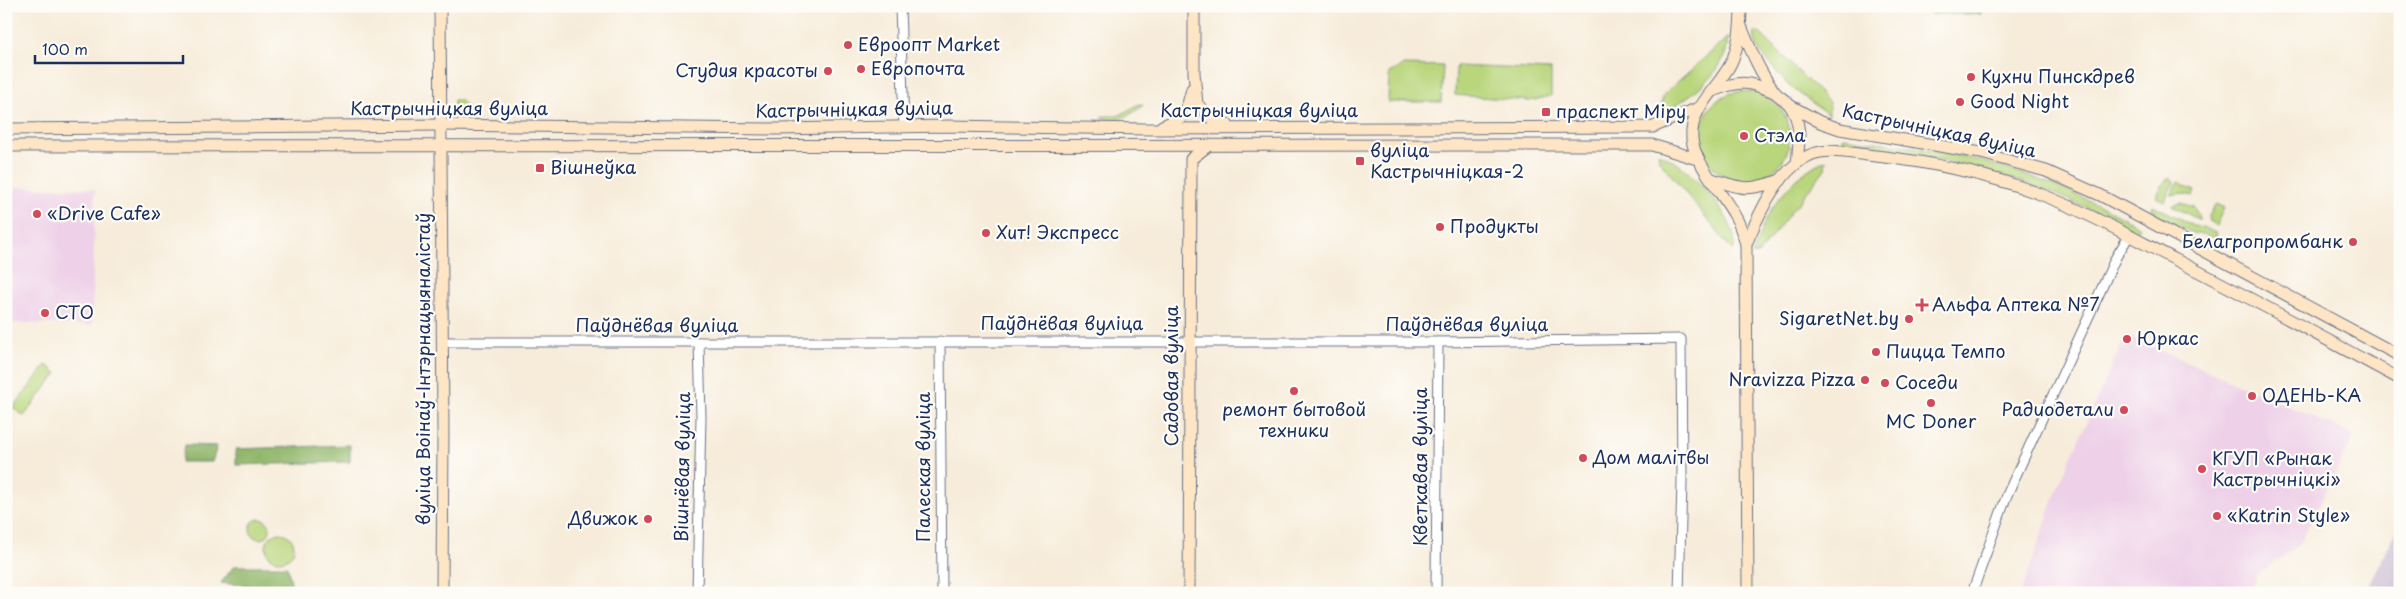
<svg xmlns="http://www.w3.org/2000/svg" width="2406" height="599" font-family="'Playpen Sans',sans-serif">
<style>
.built{fill:#eed0e8}
.industrial{fill:#ccbed4}
.green{fill:#b9d67c;stroke:#6a826d}
.forest{fill:#92b76c;stroke:#567365}
.lines{fill:none;stroke-linecap:round;stroke-linejoin:round}
.street-casing{stroke:#687189;stroke-width:11}
.secondary-casing{stroke:#687189;stroke-width:13}
.street{stroke:#fff;stroke-width:9}
.secondary{stroke:#fde5c5;stroke-width:11}
.poi-dot{fill:#d1495b;stroke:#fdfcf7;stroke-width:2}
.labels{text-anchor:middle;stroke-width:4.5;stroke-linejoin:round;paint-order:stroke}
.poi-label{font-size:18px;fill:#1b2f5e;stroke:#fdfcf7;text-anchor:start}
.street-label{font-size:18px;fill:#1b2f5e;stroke:#fdfcf7}
</style>
<rect width="100%" height="100%" fill="#fdfcf7"/>
<filter id="ink" filterUnits="userSpaceOnUse"><feTurbulence type="fractalNoise" baseFrequency=".02" numOctaves="2"/><feDisplacementMap in="SourceGraphic" scale="10" xChannelSelector="R" yChannelSelector="G"/><feConvolveMatrix kernelMatrix="1 2 1 2 8 2 1 2 1" color-interpolation-filters="sRGB"/></filter>
<filter id="wash" filterUnits="userSpaceOnUse"><feTurbulence type="fractalNoise" baseFrequency=".0096" numOctaves="4" result="noise"/><feDisplacementMap in="SourceGraphic" scale="20" xChannelSelector="R" yChannelSelector="G"/><feGaussianBlur stdDeviation="1.12" result="paint"/><feColorMatrix in="noise" values="0 0 0 0 0 0 0 0 0 0 0 0 0 0 0 0 0 1.4 0 .05"/><feComposite in="paint" operator="in"/></filter>
<g filter="url(#wash)">
<rect width="100%" height="100%" fill="#f7ecda"/>
<g class="built">
<polygon points="6,187 95,189 92,325 6,323"/>
<polygon points="2126,335 2354,435 2299,545 2256,576 2250,593 2021,593 2059,484"/>
</g>
<polygon class="industrial" points="2400,524 2400,593 2365,593"/>
<g class="green">
<polygon points="1930,6 1980,6 1981,14 1930,14"/>
<polygon points="1754,32 1759,32 1829,102 1829,115 1788,85 1756,47"/>
<path d="M1728,37c-1,40 -42,60 -70,80l6,-23z"/>
<polygon points="1404,65 1443,66 1441,102 1388,102 1389,73"/>
<polygon points="1456,66 1551,70 1551,96 1530,101 1455,95"/>
<circle cx="1745" cy="136" r="45"/>
<polygon points="454,100 460,100 469,109 469,116 457,112 454,106"/>
<path d="M1139,104l4,1c-12,10 -26,19 -42,13l2,-2h15z"/>
<path d="M1843,137c32,5 65,9 98,15 66,12 141,41 199,75l-3,5c-26,-13 -53,-26 -80,-37 -69,-28 -141,-40 -215,-52z"/>
<path d="M1658,153c6,3 12,6 17,9 20,13 69,64 58,89l-74,-91z"/>
<path d="M1826,161l-1,8 -67,85 -6,1c6,-14 10,-31 18,-43 8,-15 39,-49 56,-51z"/>
<polygon points="2170,178 2174,182 2164,201 2156,197 2165,181"/>
<polygon points="2178,182 2195,191 2193,196 2183,193 2171,195"/>
<polygon points="2181,203 2194,207 2200,220 2172,206"/>
<polygon points="2216,204 2224,208 2216,225 2210,222 2209,216"/>
<polygon points="2153,205 2194,226 2216,232 2217,238 2192,233 2155,214 2152,208"/>
<polygon points="46,365 57,373 24,416 13,408"/>
<circle cx="260" cy="529" r="10"/>
<circle cx="280" cy="547" r="14"/>
</g>
<g class="forest">
<polygon points="185,445 217,446 212,462 181,462"/>
<polygon points="350,445 350,462 236,465 236,449"/>
<polygon points="234,566 287,566 293,590 221,583"/>
</g>
</g>
<g filter="url(#ink)">
<g class="lines">
<defs>
<g id="street">
<polyline points="900,6 904,127"/>
<polyline points="940,341 942,593"/>
<polyline points="443,342 1438,342 1681,339 1682,482 1679,593"/>
<polyline points="697,593 701,417 699,342"/>
<polyline points="1436,593 1438,342"/>
<polyline points="1972,593 2007,495 2116,257 2129,236"/>
</g>
<g id="secondary">
<polyline points="440,6 443,431 442,593"/>
<polyline points="1194,6 1194,73 1197,104 1213,120 1227,124"/>
<path d="M1741,6c0,18 -2,40 -10,57 -13,26 -42,45 -39,76 2,23 31,55 43,77 5,8 8,19 11,28"/>
<path d="M1741,26c9,22 18,46 33,65 4,6 13,9 17,16 11,17 8,37 6,56"/>
<path d="M1713,91c27,-11 35,-10 61,1"/>
<polyline points="1791,106 1820,122 1840,129 1981,153 2046,171 2100,195 2400,356"/>
<polyline points="1162,126 1181,118 1188,104 1192,89"/>
<polyline points="6,129 440,125 778,129 949,126 1148,129 1653,127 1698,108"/>
<polyline points="6,146 1652,145 1697,159"/>
<path d="M1712,179c32,11 37,12 69,1"/>
<polyline points="1189,593 1191,170 1191,159 1209,145"/>
<path d="M1748,593l-2,-349c13,-30 31,-72 62,-88 16,-9 41,-3 59,-1 59,6 118,18 173,39 47,18 91,43 136,66 75,38 149,79 224,119"/>
</g>
</defs>
<use href="#street" class="street-casing"/>
<use href="#secondary" class="secondary-casing"/>
<use href="#street" class="street"/>
<use href="#secondary" class="secondary"/>
</g>
</g>
<g class="poi-dot">
<circle cx="848" cy="45" r="5"/>
<circle cx="861" cy="69" r="5"/>
<circle cx="828" cy="71" r="5"/>
<circle cx="1971" cy="77" r="5"/>
<circle cx="1960" cy="102" r="5"/>
<rect x="1541" y="107" width="10" height="10" rx="2.5"/>
<circle cx="1744" cy="136" r="5"/>
<rect x="1355" y="156" width="10" height="10" rx="2.5"/>
<rect x="535" y="163" width="10" height="10" rx="2.5"/>
<circle cx="37" cy="214" r="5"/>
<circle cx="1440" cy="227" r="5"/>
<circle cx="986" cy="233" r="5"/>
<circle cx="2353" cy="242" r="5"/>
<path d="M1919.5 297.5h5v5h5v5h-5v5h-5v-5h-5v-5h5z"/>
<circle cx="45" cy="313" r="5"/>
<circle cx="1909" cy="319" r="5"/>
<circle cx="2127" cy="339" r="5"/>
<circle cx="1876" cy="352" r="5"/>
<circle cx="1865" cy="380" r="5"/>
<circle cx="1885" cy="383" r="5"/>
<circle cx="1294" cy="391" r="5"/>
<circle cx="2252" cy="396" r="5"/>
<circle cx="1931" cy="403" r="5"/>
<circle cx="2124" cy="410" r="5"/>
<circle cx="1583" cy="458" r="5"/>
<circle cx="2202" cy="469" r="5"/>
<circle cx="2217" cy="516" r="5"/>
<circle cx="648" cy="519" r="5"/>
</g>
<g class="labels">
<g class="poi-label">
<text x="858" y="51">Евроопт Market</text>
<text x="871" y="75">Европочта</text>
<text x="818" y="77" text-anchor="end">Студия красоты</text>
<text x="1981" y="83">Кухни Пинскдрев</text>
<text x="1970" y="108">Good Night</text>
<text x="1556" y="118">праспект Міру</text>
<text x="1754" y="142">Стэла</text>
<text x="1370" y="157">вуліца<tspan x="1370" dy="21">Кастрычніцкая-2</tspan></text>
<text x="550" y="174">Вішнеўка</text>
<text x="47" y="220">«Drive Cafe»</text>
<text x="1450" y="233">Продукты</text>
<text x="996" y="239">Хит! Экспресс</text>
<text x="2343" y="248" text-anchor="end">Белагропромбанк</text>
<text x="1932" y="311">Альфа Аптека №7</text>
<text x="55" y="319">СТО</text>
<text x="1899" y="325" text-anchor="end">SigaretNet.by</text>
<text x="2137" y="345">Юркас</text>
<text x="1886" y="358">Пицца Темпо</text>
<text x="1855" y="386" text-anchor="end">Nravizza Pizza</text>
<text x="1895" y="389">Соседи</text>
<text x="2262" y="402">ОДЕНЬ-КА</text>
<text x="1294" y="416" text-anchor="middle">ремонт бытовой<tspan x="1294" dy="21">техники</tspan></text>
<text x="2114" y="416" text-anchor="end">Радиодетали</text>
<text x="1931" y="428" text-anchor="middle">MC Doner</text>
<text x="1593" y="464">Дом малітвы</text>
<text x="2212" y="465">КГУП «Рынак<tspan x="2212" dy="21">Кастрычніцкі»</tspan></text>
<text x="2227" y="522">«Katrin Style»</text>
<text x="638" y="525" text-anchor="end">Движок</text>
</g>
<g class="street-label">
<text x="449" y="115">Кастрычніцкая вуліца</text>
<text transform="translate(854 110) rotate(-1)" y="6">Кастрычніцкая вуліца</text>
<text x="1259" y="117">Кастрычніцкая вуліца</text>
<text transform="translate(1939 131) rotate(12)" y="6">Кастрычніцкая вуліца</text>
<text x="1062" y="330">Паўднёвая вуліца</text>
<text x="1467" y="331">Паўднёвая вуліца</text>
<text x="657" y="332">Паўднёвая вуліца</text>
<text transform="translate(424 369) rotate(-90)" y="6">вуліца Воінаў-Інтэрнацыяналістаў</text>
<text transform="translate(1172 376) rotate(-90)" y="6">Садовая вуліца</text>
<text transform="translate(683 467) rotate(-89)" y="6">Вішнёвая вуліца</text>
<text transform="translate(924 467) rotate(-90)" y="6">Палеская вуліца</text>
<text transform="translate(1421 467) rotate(-90)" y="6">Кветкавая вуліца</text>
</g>
</g>
<rect width="2406" height="599" fill="none" stroke="#fdfcf7" stroke-width="25"/>
<path d="M35 55v8h148v-8" fill="none" stroke="#1b2f5e" stroke-width="2.5"/>
<text x="42" y="55" font-size="15" fill="#1b2f5e" stroke="#fdfcf7" stroke-width="4" paint-order="stroke">100 m</text>
</svg>
